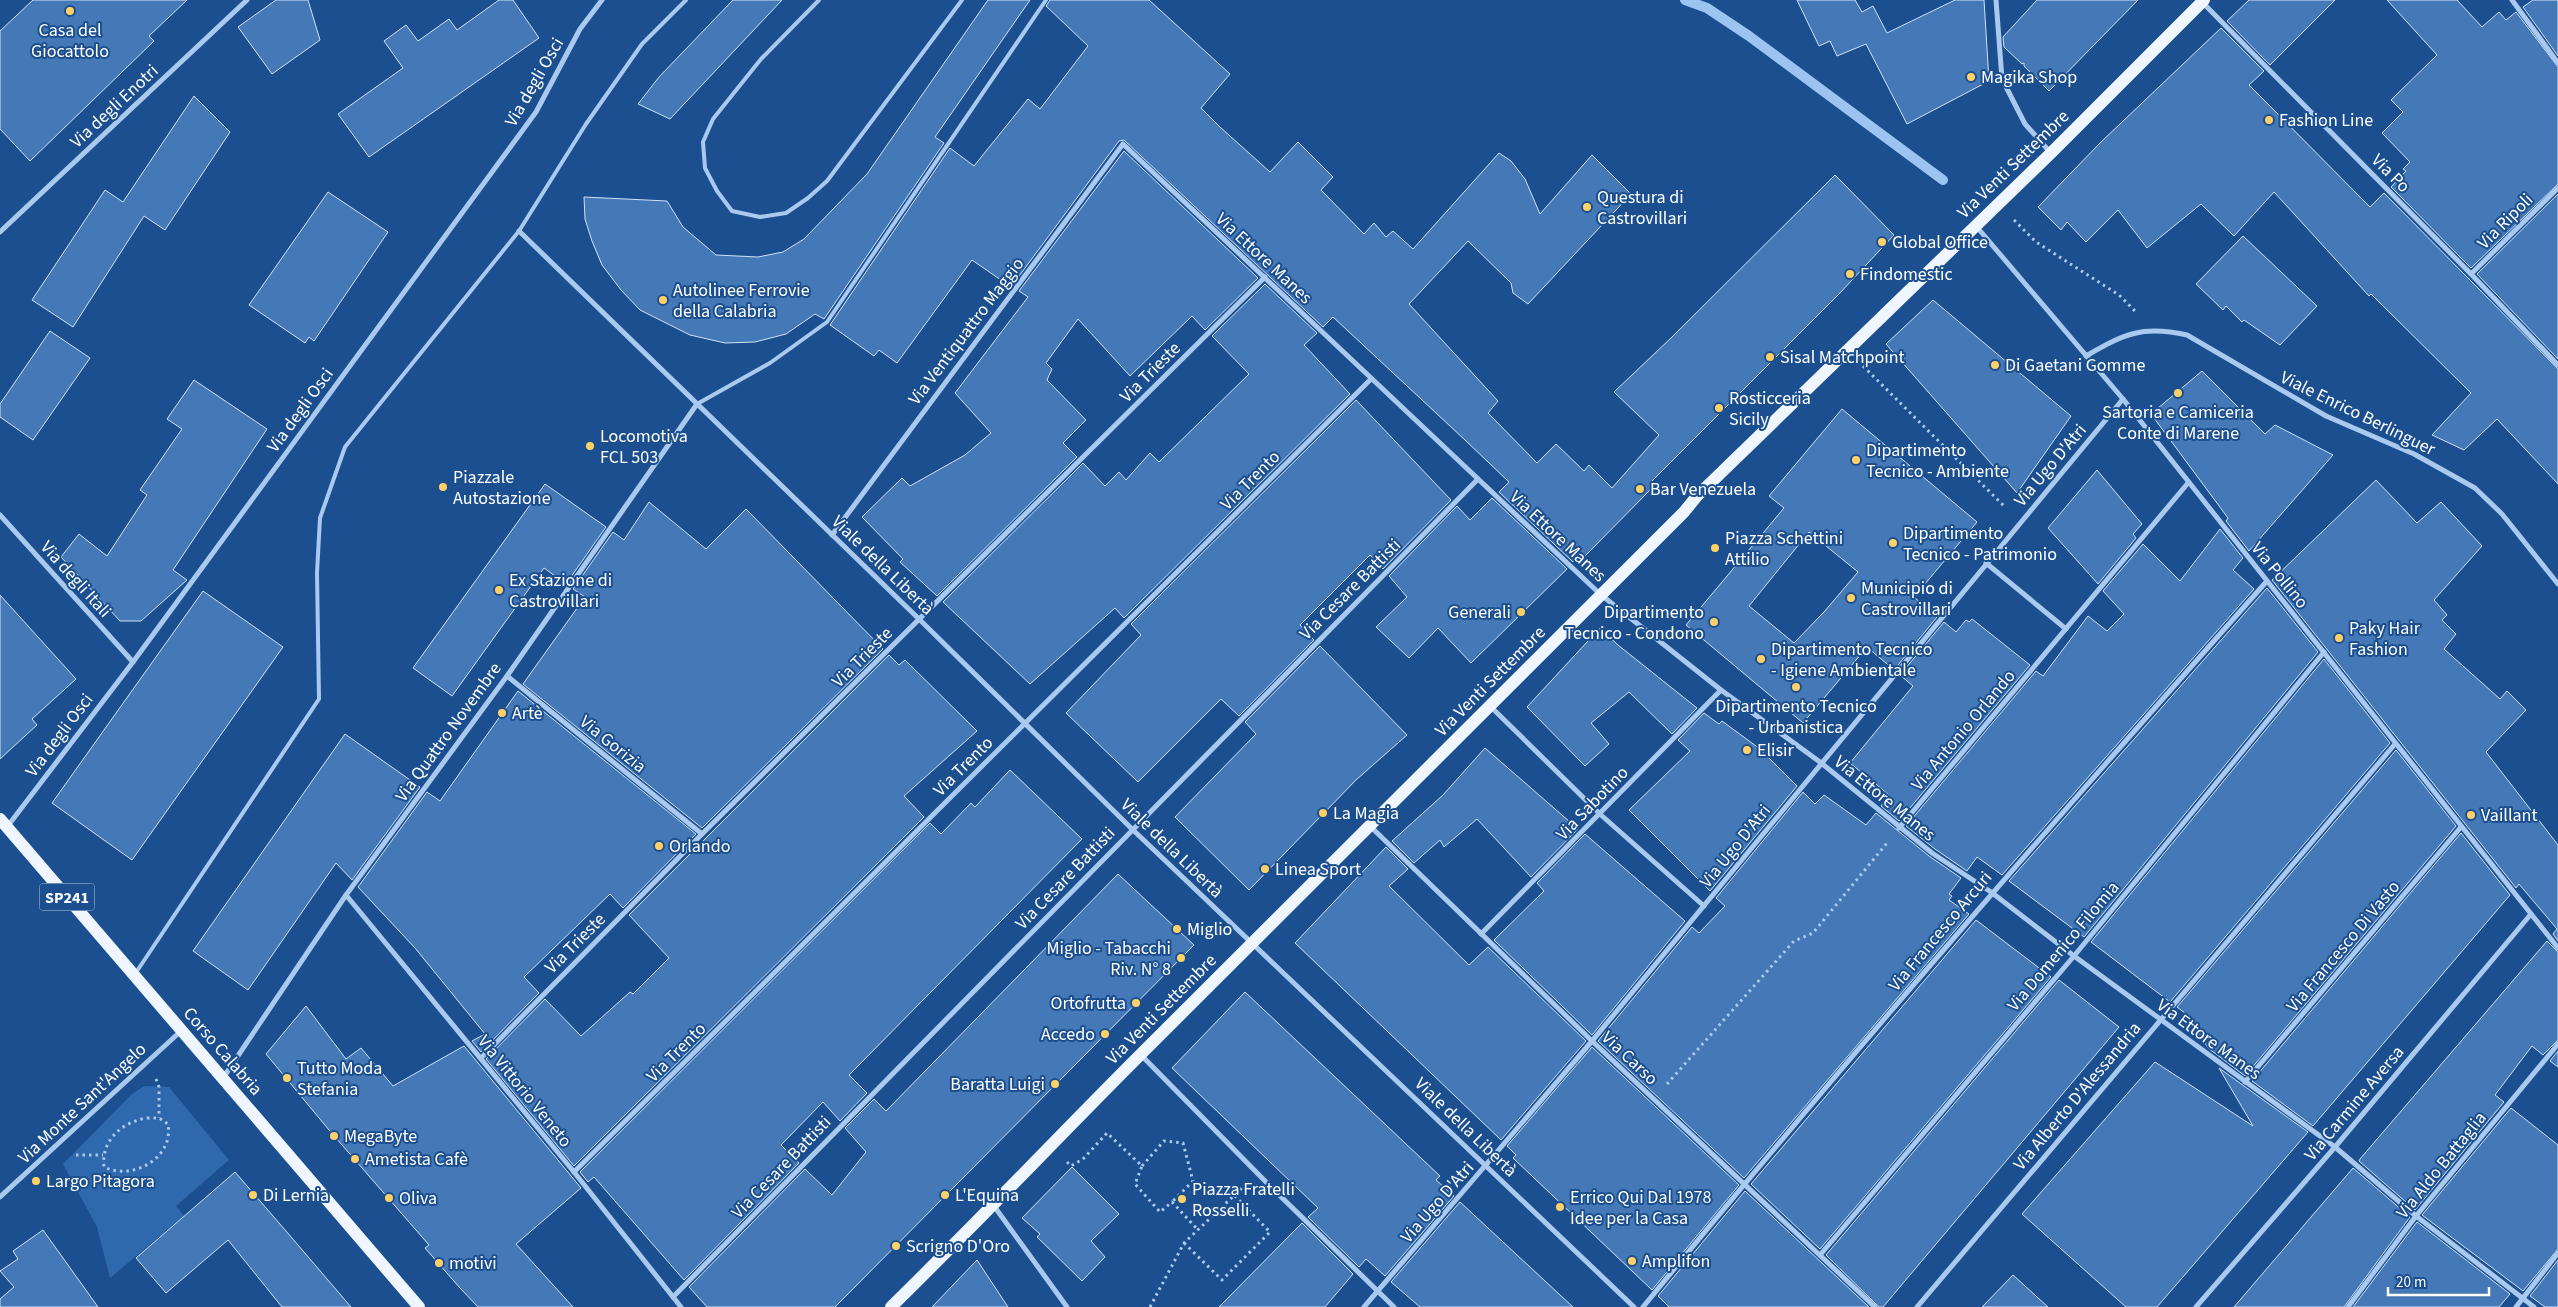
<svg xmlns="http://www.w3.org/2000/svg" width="2558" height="1307" font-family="'Source Sans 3',sans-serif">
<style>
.green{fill:#2e69ad}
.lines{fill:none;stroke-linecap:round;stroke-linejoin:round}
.stream{stroke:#9cc4f0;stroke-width:10}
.building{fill:#4478b7;stroke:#cfe3fa;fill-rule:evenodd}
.path{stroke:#a9c9ee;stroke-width:3;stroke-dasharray:2.5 4;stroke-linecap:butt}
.service{stroke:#a9c9ee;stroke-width:4}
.minor{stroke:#a9c9ee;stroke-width:5}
.primary{stroke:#f0f6ff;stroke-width:12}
.poi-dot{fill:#ffd166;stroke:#1b4f8f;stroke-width:2}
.labels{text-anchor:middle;stroke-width:4;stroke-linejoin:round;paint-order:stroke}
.shield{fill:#1b4f8f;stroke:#bbcadd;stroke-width:1}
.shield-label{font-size:16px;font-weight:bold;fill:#fff}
.poi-label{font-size:18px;fill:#fff;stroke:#1b4f8f;text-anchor:start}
.street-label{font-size:18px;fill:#fff;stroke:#1b4f8f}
</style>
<rect width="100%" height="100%" fill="#1b4f8f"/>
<polygon class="green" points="144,1086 169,1087 229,1160 176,1206 184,1216 110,1278 97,1227 63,1164 132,1094"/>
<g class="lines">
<polyline class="stream" points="1685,0 1707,8 1749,36 1943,180"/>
</g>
<g class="building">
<polygon points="33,0 187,0 149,36 154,41 30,161 0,129 0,31"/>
<polygon points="276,0 308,0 320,40 272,74 238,27"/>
<polygon points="499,0 513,0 539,38 369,157 338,114 403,68 384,41 406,25 418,41 449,19 457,30"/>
<polygon points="733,0 782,0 670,119 638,104 659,77"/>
<polygon points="988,0 1030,0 935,137 944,143 824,319 815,314 786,334 755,342 725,343 690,335 640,310 621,290 602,265 592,241 585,219 584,197 667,201 683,227 716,255 758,257 783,252 804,239 867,174"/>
<polygon points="1050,0 1149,0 1230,74 1201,108 1220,127 1270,172 1298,142 1333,177 1321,190 1364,234 1374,223 1386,237 1393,231 1413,249 1499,153 1511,161 1525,179 1540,214 1592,155 1631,194 1528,304 1513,293 1511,283 1468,241 1409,304 1498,401 1488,413 1537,463 1556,444 1584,471 1589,465 1612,488 1659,435 1614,392 1671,338 1835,175 1894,235 1839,294 1652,481 1655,485 1584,557 1581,554 1573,562 1499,492 1509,482 1465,440 1333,317 1323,327 1124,140 1119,141 1011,287 972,260 897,363 879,350 874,356 830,325 950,148 974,166 1028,99 1040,109 1088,46 1046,6"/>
<polygon points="1797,0 1855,0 1862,12 1873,6 1887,33 1955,0 1984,0 1989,81 1907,124 1866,44 1837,56 1830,41 1819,46"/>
<polygon points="2037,0 2138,0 2049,91 2024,66 2024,63 2022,64 2004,47 2003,37"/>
<polygon points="2249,0 2335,0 2270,65 2227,21"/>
<polygon points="2387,0 2457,0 2482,27 2499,12 2506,20 2516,12 2558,67 2558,184 2471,268 2391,187 2406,171 2403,169 2410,162 2382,133 2403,112 2391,100 2437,55"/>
<polygon points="2533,0 2558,0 2558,56 2523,7"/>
<polygon points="2221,28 2264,71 2249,85 2370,207 2384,193 2558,369 2558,484 2497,419 2464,450 2432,435 2471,393 2371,294 2369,296 2274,192 2234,236 2201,204 2147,248 2118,210 2086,242 2067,222 2061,230 2038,207 2101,142"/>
<polygon points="194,96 230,132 165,230 144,216 73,327 32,300 105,190 123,202"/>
<polygon points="1124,151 1258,278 1205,330 1192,316 1130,376 1078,319 1046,363 1052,369 1047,380 1086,420 1063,443 1077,457 937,596 900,562 903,559 862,517 902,478 910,486 965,455 991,433 955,393 1028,297 1019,291"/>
<polygon points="328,192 388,232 314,341 309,337 305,343 249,305"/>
<polygon points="2558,194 2558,359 2477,274"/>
<polygon points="2243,236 2317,306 2280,345 2244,320 2242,322 2226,306 2223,310 2196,284"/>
<polygon points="1265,284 1317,333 1304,345 1350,394 1124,618 1115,608 1030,684 943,602 1083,463 1105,486 1119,472 1126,480 1150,453 1159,462 1249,374 1212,336"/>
<polygon points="1933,300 2071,416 2017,493 1886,344"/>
<polygon points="50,331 90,358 33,440 0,417 0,404"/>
<polygon points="2202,371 2265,434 2275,425 2333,455 2249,551 2226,521 2228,518 2151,414"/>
<polygon points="194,380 267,429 173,570 187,580 141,621 120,621 61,557 79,534 107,556 147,495 140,490 182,429 167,419"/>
<polygon points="1356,400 1451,500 1383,569 1370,555 1300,625 1314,640 1239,716 1221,699 1138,782 1066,713 1141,635 1131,624"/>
<path d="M1842,409l135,113 -63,75 23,20 -43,53 -27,-23 -64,76 -117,-98 98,-117 -15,-12zM1809,532l49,40 -34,40 -30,31 -45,-37z"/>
<polygon points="2097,470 2142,524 2133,534 2136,538 2098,584 2048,528"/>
<polygon points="2376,480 2417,523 2441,502 2482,546 2434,600 2447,615 2442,620 2456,634 2444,649 2500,699 2507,691 2526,710 2486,752 2558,845 2558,941 2553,934 2557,929 2519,884 2516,888 2272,580"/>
<polygon points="545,484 606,527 566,584 544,568 452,696 413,668"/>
<polygon points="1492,498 1567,569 1471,663 1438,628 1409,658 1376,627 1407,597 1389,576 1457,506 1470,520"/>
<polygon points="649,502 706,549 746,509 883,649 702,828 523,684 585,597 573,589 613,532 624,540"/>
<polygon points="2220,529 2243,558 2233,570 2254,589 2002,875 1977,857 1967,871 1935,849 1906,826 2036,671 2043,676 2088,616 2107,631 2124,614 2103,591 2143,544 2180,581"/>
<polygon points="2267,588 2318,652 2084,937 2009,881"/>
<polygon points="203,591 283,647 132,860 52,803"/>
<polygon points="0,595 76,679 32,719 37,725 0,759"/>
<polygon points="1972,619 2030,665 1899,821 1881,806 1889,795 1850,763 1913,686 1900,675 1944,622 1956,632 1966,620 1969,622"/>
<polygon points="1600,628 1618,645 1697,708 1672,734 1629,692 1591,723 1609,744 1585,766 1527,707"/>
<polygon points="1320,646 1407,735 1356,780 1249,890 1175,817 1256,734 1245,722"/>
<polygon points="889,655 899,665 905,660 977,731 904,796 924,817 574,1166 486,1059 545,999 581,1036 630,992 633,994 669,958 629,915"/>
<polygon points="2324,659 2390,743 2170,1002 2091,942"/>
<polygon points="518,691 696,834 623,908 610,894 524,977 539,993 481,1052 472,1041 485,1034 415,948 358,887 427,792 440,801"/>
<polygon points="1704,713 1719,724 1722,721 1760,749 1797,786 1710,891 1629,810 1690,751 1678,740"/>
<polygon points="345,734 420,787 352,880 336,863 248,990 193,951"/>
<polygon points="1485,748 1578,829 1531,877 1477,819 1444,847 1440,840 1414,863 1392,841 1443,795"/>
<polygon points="2396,750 2456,826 2245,1076 2208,1048 2196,1028 2185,1020 2189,1016 2177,1007"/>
<polygon points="1010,770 1082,839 849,1075 867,1093 840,1121 823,1102 781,1145 799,1163 684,1280 594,1177 588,1182 580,1172 930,823 941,834 971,803 975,807"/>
<polygon points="1803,792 1815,804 1824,795 1866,825 1876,813 1929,856 1961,878 1949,894 1952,896 1949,900 1969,914 1744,1178 1598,1041 1692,927 1699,933 1725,906 1716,898"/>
<polygon points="2461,833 2510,895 2313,1126 2252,1081"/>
<polygon points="1585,834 1685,921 1592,1035 1494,940 1544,891 1537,883"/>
<polygon points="1386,847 1408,869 1389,886 1469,965 1488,947 1586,1041 1501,1140 1295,943"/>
<polygon points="1118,874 1194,945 835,1307 707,1307 689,1287 805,1169 832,1195 866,1152 845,1128 874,1099 886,1111"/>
<polygon points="1976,920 2051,977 1820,1249 1751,1184"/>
<polygon points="2547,941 2558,952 2558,1040 2543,1055 2532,1046 2495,1095 2504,1102 2415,1210 2359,1161 2360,1159"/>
<polygon points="2059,980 2119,1027 1883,1307 1879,1307 1826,1255"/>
<polygon points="1245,992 1440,1176 1436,1180 1454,1196 1385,1276 1366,1259 1359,1267 1308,1217 1318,1208 1172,1068"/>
<polygon points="306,1006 346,1059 361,1048 393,1086 464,1046 581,1188 516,1244 573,1307 478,1307 460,1288 425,1248 429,1245 329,1130 266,1054"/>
<polygon points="1592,1047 1739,1185 1652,1290 1513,1158 1516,1155 1507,1146"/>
<polygon points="2558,1051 2558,1067 2550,1061"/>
<polygon points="2155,1062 2253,1126 2219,1068 2308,1132 2157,1307 2126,1307 2022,1214"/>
<polygon points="2511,1108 2558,1145 2558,1249 2523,1291 2422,1215"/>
<polygon points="1072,1167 1119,1214 1091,1241 1105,1257 1082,1281 1037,1237 1040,1234 1022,1218"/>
<polygon points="2353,1168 2410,1217 2344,1307 2234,1307"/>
<polygon points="235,1172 292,1238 351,1307 282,1307 228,1240 166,1293 136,1258"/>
<polygon points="1745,1191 1869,1307 1669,1307 1658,1296"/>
<polygon points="1460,1202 1573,1307 1420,1307 1391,1282"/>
<polygon points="2417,1222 2510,1294 2499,1307 2353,1307"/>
<polygon points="1302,1223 1353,1274 1325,1307 1219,1307"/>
<polygon points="43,1230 98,1307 0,1307 0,1299 14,1287 0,1271 18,1259 13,1251"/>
<polygon points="977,1260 1008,1307 932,1307"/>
<polygon points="2558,1260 2558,1307 2545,1307 2530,1296"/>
<polygon points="2013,1275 2048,1307 1982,1307"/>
</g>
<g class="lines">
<g class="path">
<polyline points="2014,220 2036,242 2119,295 2136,312"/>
<polyline points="1863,366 2006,508"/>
<polyline points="156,1079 159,1087 159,1118"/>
<polyline points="1667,1084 1794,941 1813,933 1887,843"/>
<path d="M147,1118h12l9,6c6,34 -35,57 -64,43 -3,-27 18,-45 43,-49z"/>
<polyline points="76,1155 103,1155"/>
<polyline points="1067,1162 1071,1166 1083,1159 1107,1133 1142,1166 1135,1184 1160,1212 1172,1202 1198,1230"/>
<polyline points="1142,1166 1164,1141 1183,1143 1193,1181 1172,1202"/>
<polyline points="1184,1243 1222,1280 1270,1232 1234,1195"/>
<polyline points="1150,1307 1184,1243 1243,1187"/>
</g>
<g class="service">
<polyline points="819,0 761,59 713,119 703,142 705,168 717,191 732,211 760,217 786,213 808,198 827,181 962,0"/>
<polyline points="697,404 770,363 827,322 1046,0"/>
<polyline points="135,974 319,699 317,573 320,518 345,447 519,231 586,124 642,44 686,0"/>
</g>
<g class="minor">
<polyline points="1996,0 2002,79 2025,124 2050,152"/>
<polyline points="2512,0 2558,63"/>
<polyline points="2203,3 2471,274 2558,365"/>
<polyline points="1976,226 2123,399 2558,948"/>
<polyline points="519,231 919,619 1132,829 1634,1307"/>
<polyline points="0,232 247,0"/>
<polyline points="2471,274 2558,188"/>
<path d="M2086,356c38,-22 56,-31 101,-21l139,81 88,38 61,34 27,26 56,70"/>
<polyline points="0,515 133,662"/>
<polyline points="832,535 1123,144 1600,594 1721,690 1820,762 1932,853 1991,892 2074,956 2335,1147 2416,1216 2534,1307"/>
<polyline points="1986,563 2066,629"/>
<polyline points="507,676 702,834"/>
<polyline points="1490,706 1601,815 1704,906"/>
<polyline points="1370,826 1592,1041 1875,1307"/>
<polyline points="7,827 133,662 536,112 580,29 602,0"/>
<polyline points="1899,828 2188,483"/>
<polyline points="346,895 574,1172 681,1307"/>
<polyline points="1481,934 1721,690"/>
<polyline points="1141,1055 1267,1183 1394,1307"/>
<polyline points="481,1058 702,834 1265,277"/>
<polyline points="223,1078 346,895 507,676 697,404"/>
<polyline points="2245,1082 2461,827"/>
<polyline points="574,1172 1371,379"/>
<polyline points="0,1197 182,1030"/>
<polyline points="994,1206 1067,1307"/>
<polyline points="1820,1255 2074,956 2324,652"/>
<polyline points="673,1297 1478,479"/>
<polyline points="1364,1307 1592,1041 2123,399"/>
<path d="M1643,1307c202,-247 412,-487 624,-726"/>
<polyline points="1917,1307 2395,744"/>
<polyline points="2196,1307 2335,1147 2531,914"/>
<polyline points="2348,1307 2416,1216 2558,1044"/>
<polyline points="2516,1307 2558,1253"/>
</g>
<g class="primary">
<polyline points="0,819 419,1307"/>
<path d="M891,1307c85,-83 166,-169 250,-253 180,-181 361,-362 543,-542l13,-16 354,-343 153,-153"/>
</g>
</g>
<g class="poi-dot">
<circle cx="70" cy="11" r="5"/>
<circle cx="1971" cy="77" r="5"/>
<circle cx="2269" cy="120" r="5"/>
<circle cx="1587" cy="207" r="5"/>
<circle cx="1882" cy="242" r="5"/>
<circle cx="1850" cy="274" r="5"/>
<circle cx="663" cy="300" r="5"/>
<circle cx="1770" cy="357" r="5"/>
<circle cx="1995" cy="365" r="5"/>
<circle cx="2178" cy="393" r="5"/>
<circle cx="1719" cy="408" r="5"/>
<circle cx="590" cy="446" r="5"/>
<circle cx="1856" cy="460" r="5"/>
<circle cx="443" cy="487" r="5"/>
<circle cx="1640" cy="489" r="5"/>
<circle cx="1893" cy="543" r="5"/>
<circle cx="1715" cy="548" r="5"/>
<circle cx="499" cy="590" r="5"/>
<circle cx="1851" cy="598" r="5"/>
<circle cx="1521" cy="612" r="5"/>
<circle cx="1714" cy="622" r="5"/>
<circle cx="2339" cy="638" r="5"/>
<circle cx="1761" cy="659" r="5"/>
<circle cx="1796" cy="687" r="5"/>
<circle cx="502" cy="713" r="5"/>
<circle cx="1747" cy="750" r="5"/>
<circle cx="1323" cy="813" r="5"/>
<circle cx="2471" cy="815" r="5"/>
<circle cx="659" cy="846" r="5"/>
<circle cx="1265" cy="869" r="5"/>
<circle cx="1177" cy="929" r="5"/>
<circle cx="1181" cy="958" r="5"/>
<circle cx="1136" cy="1003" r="5"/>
<circle cx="1105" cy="1034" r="5"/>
<circle cx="287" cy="1078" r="5"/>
<circle cx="1055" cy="1084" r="5"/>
<circle cx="334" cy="1136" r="5"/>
<circle cx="355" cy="1159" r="5"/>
<circle cx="36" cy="1181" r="5"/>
<circle cx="253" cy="1195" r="5"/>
<circle cx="945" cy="1195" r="5"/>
<circle cx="389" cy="1198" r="5"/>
<circle cx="1182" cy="1199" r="5"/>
<circle cx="1560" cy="1207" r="5"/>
<circle cx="896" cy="1246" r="5"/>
<circle cx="1632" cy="1261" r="5"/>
<circle cx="439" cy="1263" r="5"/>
</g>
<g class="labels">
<rect class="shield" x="39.5" y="883.5" width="55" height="27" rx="4"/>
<g class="shield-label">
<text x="67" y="903">SP241</text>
</g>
<g class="poi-label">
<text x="70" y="36" text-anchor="middle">Casa del<tspan x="70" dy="21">Giocattolo</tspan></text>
<text x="1981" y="83">Magika Shop</text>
<text x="2279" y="126">Fashion Line</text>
<text x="1597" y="203">Questura di<tspan x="1597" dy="21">Castrovillari</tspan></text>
<text x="1892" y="248">Global Office</text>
<text x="1860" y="280">Findomestic</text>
<text x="673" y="296">Autolinee Ferrovie<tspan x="673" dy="21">della Calabria</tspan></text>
<text x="1780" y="363">Sisal Matchpoint</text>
<text x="2005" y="371">Di Gaetani Gomme</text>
<text x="1729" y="404">Rosticceria<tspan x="1729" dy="21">Sicily</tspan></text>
<text x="2178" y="418" text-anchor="middle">Sartoria e Camiceria<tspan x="2178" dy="21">Conte di Marene</tspan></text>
<text x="600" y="442">Locomotiva<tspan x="600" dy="21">FCL 503</tspan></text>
<text x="1866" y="456">Dipartimento<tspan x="1866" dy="21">Tecnico - Ambiente</tspan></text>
<text x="453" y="483">Piazzale<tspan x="453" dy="21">Autostazione</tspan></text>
<text x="1650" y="495">Bar Venezuela</text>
<text x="1903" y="539">Dipartimento<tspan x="1903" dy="21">Tecnico - Patrimonio</tspan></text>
<text x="1725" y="544">Piazza Schettini<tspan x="1725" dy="21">Attilio</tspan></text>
<text x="509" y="586">Ex Stazione di<tspan x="509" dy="21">Castrovillari</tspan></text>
<text x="1861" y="594">Municipio di<tspan x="1861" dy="21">Castrovillari</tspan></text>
<text x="1511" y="618" text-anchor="end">Generali</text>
<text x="1704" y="618" text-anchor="end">Dipartimento<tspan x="1704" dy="21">Tecnico - Condono</tspan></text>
<text x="2349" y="634">Paky Hair<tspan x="2349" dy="21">Fashion</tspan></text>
<text x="1771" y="655">Dipartimento Tecnico<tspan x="1771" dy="21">- Igiene Ambientale</tspan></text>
<text x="1796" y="712" text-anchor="middle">Dipartimento Tecnico<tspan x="1796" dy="21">- Urbanistica</tspan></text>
<text x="512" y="719">Artè</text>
<text x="1757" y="756">Elisir</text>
<text x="1333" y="819">La Magia</text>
<text x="2481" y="821">Vaillant</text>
<text x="669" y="852">Orlando</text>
<text x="1275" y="875">Linea Sport</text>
<text x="1187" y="935">Miglio</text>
<text x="1171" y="954" text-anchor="end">Miglio - Tabacchi<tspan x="1171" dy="21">Riv. N° 8</tspan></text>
<text x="1126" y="1009" text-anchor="end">Ortofrutta</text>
<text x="1095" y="1040" text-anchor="end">Accedo</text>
<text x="297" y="1074">Tutto Moda<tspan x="297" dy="21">Stefania</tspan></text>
<text x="1045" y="1090" text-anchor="end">Baratta Luigi</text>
<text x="344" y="1142">MegaByte</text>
<text x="365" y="1165">Ametista Cafè</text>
<text x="46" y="1187">Largo Pitagora</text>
<text x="1192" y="1195">Piazza Fratelli<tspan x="1192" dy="21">Rosselli</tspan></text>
<text x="263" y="1201">Di Lernia</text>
<text x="955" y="1201">L'Equina</text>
<text x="1570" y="1203">Errico Qui Dal 1978<tspan x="1570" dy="21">Idee per la Casa</tspan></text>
<text x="399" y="1204">Oliva</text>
<text x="906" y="1252">Scrigno D'Oro</text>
<text x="1642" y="1267">Amplifon</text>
<text x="449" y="1269">motivi</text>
</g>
<g class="street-label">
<text transform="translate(534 82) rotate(-60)" y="6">Via degli Osci</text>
<text transform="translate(114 106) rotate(-43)" y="6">Via degli Enotri</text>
<text transform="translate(2013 164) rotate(-44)" y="6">Via Venti Settembre</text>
<text transform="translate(2391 173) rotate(45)" y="6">Via Po</text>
<text transform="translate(2505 221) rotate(-45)" y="6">Via Ripoli</text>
<text transform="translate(1264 258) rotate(43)" y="6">Via Ettore Manes</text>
<text transform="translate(966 331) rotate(-53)" y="6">Via Ventiquattro Maggio</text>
<text transform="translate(1150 372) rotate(-45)" y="6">Via Trieste</text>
<text transform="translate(300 410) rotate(-54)" y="6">Via degli Osci</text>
<text transform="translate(2358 413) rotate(26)" y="6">Viale Enrico Berlinguer</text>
<text transform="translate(2050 465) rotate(-50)" y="6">Via Ugo D'Atri</text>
<text transform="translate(1250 480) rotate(-45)" y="6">Via Trento</text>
<text transform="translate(1558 536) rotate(43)" y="6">Via Ettore Manes</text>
<text transform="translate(883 565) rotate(44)" y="6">Viale della Libertà</text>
<text transform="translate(2280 575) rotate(51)" y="6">Via Pollino</text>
<text transform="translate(76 579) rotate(48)" y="6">Via degli Itali</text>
<text transform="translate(1350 589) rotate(-45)" y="6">Via Cesare Battisti</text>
<text transform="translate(862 657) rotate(-45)" y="6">Via Trieste</text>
<text transform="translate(1490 681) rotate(-45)" y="6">Via Venti Settembre</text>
<text transform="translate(1963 730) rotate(-50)" y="6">Via Antonio Orlando</text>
<text transform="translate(448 732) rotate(-54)" y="6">Via Quattro Novembre</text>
<text transform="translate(59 735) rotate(-53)" y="6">Via degli Osci</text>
<text transform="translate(613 744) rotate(39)" y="6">Via Gorizia</text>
<text transform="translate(963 766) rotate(-45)" y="6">Via Trento</text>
<text transform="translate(1885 798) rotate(39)" y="6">Via Ettore Manes</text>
<text transform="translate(1592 803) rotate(-46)" y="6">Via Sabotino</text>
<text transform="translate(1735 846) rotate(-51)" y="6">Via Ugo D'Atri</text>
<text transform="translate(1172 848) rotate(44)" y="6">Viale della Libertà</text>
<text transform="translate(1065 878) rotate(-46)" y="6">Via Cesare Battisti</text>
<text transform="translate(1940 931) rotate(-50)" y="6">Via Francesco Arcuri</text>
<text transform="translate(575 943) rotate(-45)" y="6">Via Trieste</text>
<text transform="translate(2063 946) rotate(-50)" y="6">Via Domenico Filomia</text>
<text transform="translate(2343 946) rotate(-50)" y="6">Via Francesco Di Vasto</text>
<text transform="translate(1161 1009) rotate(-45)" y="6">Via Venti Settembre</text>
<text transform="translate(2209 1039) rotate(36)" y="6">Via Ettore Manes</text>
<text transform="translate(223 1051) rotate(49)" y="6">Corso Calabria</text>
<text transform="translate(676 1052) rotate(-45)" y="6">Via Trento</text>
<text transform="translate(1630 1058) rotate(43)" y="6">Via Carso</text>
<text transform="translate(525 1091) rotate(51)" y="6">Via Vittorio Veneto</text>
<text transform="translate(2077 1096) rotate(-50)" y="6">Via Alberto D'Alessandria</text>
<text transform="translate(82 1103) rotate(-43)" y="6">Via Monte Sant'Angelo</text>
<text transform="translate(2354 1103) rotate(-50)" y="6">Via Carmine Aversa</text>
<text transform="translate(1466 1127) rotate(44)" y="6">Viale della Libertà</text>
<text transform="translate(2441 1165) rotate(-51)" y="6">Via Aldo Battaglia</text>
<text transform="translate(781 1167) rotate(-46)" y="6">Via Cesare Battisti</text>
<text transform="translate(1437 1202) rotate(-49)" y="6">Via Ugo D'Atri</text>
</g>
</g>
<path d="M2388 1287v8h101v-8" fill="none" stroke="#ffffff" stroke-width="2.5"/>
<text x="2396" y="1287" font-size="15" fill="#ffffff" stroke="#1b4f8f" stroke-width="4" paint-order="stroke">20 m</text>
</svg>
